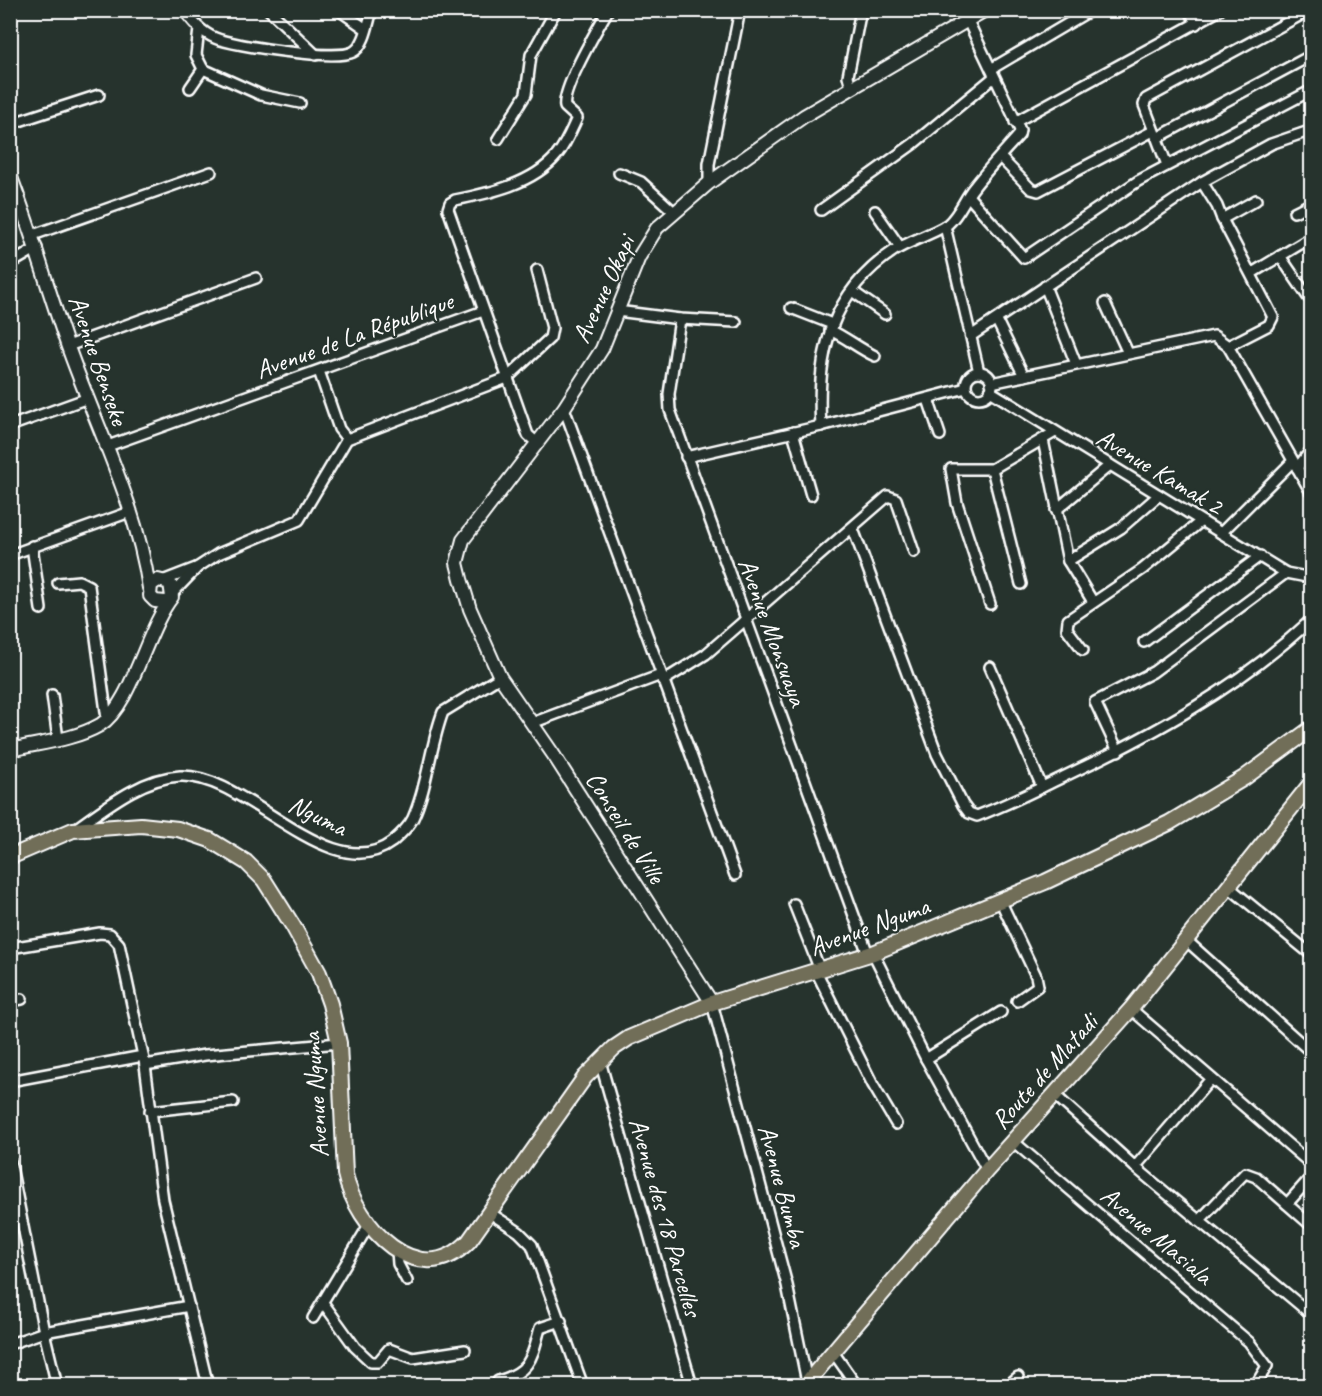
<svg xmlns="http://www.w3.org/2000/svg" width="1322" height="1396" font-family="Caveat,sans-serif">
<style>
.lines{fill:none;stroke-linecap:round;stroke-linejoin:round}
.street-casing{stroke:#fff;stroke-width:14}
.secondary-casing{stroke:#fff;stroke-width:16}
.primary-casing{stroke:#fff;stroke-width:18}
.street{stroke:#26332d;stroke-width:9}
.secondary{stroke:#26332d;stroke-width:12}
.primary{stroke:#716e59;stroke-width:14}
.labels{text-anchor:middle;stroke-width:4.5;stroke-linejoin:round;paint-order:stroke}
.street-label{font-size:26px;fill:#fff;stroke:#26332d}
</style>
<rect width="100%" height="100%" fill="#26332d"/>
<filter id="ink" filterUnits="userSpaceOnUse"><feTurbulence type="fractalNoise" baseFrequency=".0167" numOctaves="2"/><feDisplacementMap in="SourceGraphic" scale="12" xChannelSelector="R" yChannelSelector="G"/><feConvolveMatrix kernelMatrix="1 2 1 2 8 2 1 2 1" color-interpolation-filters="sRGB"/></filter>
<g filter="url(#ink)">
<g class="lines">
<defs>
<g id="street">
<path d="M184,10c9,12 17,22 31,28 19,8 121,23 138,14 12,-6 15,-29 19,-42"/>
<polyline points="269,10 316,55"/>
<polyline points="339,10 366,29"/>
<polyline points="1190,10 1196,24"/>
<polyline points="203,69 261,95 300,103"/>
<polyline points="991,69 1091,10"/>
<polyline points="851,87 848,76 861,10"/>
<polyline points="190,88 203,69 196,55 199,29"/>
<polyline points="1015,122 1220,10"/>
<polyline points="10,124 99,95"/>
<polyline points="1157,138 1312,55"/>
<polyline points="498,139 526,94 531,55 556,10"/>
<polyline points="1000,157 1031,189 1038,191 1153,131"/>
<polyline points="1167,165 1144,105 1146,99 1310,10"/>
<polyline points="619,173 641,182 674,212"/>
<polyline points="1202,182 1217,206 1222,219 1273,317 1269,325 1228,346"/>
<polyline points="709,183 709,164 740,10"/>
<polyline points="969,197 1024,258 1138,181 1312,90"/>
<polyline points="821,210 913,144 993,78"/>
<polyline points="875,211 900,247"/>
<polyline points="1294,212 1312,203"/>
<polyline points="1222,219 1256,200"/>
<polyline points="945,226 979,372"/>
<polyline points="33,235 211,172"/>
<polyline points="1280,256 1308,297"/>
<polyline points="10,264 37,248"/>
<polyline points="1252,273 1312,237"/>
<polyline points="1045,286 1076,364"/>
<polyline points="852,291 885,314"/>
<polyline points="1105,303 1128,353"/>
<polyline points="791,308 832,324"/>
<polyline points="617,311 680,319 736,322"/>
<polyline points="680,319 669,394 670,410 868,954"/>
<polyline points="997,321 1024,376"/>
<path d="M830,330c17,8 28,18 45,26"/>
<polyline points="971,336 1202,182 1271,144 1312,130"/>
<polyline points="68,346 256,278"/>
<polyline points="319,371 339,429 347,439"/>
<circle cx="979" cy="385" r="13"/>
<polyline points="991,383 1214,336 1228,346 1312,494"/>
<polyline points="990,391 1286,573 1312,578"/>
<polyline points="928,399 940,435"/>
<polyline points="564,408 735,875"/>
<polyline points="10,426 88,398"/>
<path d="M821,426c-5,-72 10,-134 74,-176 13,-8 44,-19 53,-26 12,-11 16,-25 26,-37 14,-18 30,-35 45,-52l1,-5 -52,-109"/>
<polyline points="793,432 811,495"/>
<polyline points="1043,440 1068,561 1093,602"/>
<path d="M536,442l-8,-7 -80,-226 2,-6 5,-3c35,-7 78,-16 102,-45 9,-11 14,-24 20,-37l-12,-11c-4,-17 33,-79 43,-97"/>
<polyline points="105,447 483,311"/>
<polyline points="686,457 821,426 966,388"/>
<polyline points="1297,468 1312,449"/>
<polyline points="992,469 1021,584"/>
<polyline points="1056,510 1110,465"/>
<path d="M853,529l84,225 26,51 6,8 8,3c30,-11 59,-26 88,-40 89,-42 174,-89 247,-157"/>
<polyline points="1221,533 1292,462"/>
<polyline points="32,546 41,609"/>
<polyline points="10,555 130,512"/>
<polyline points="1068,561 1121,528 1159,495"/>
<polyline points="165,580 196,568"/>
<polyline points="58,583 79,581 89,586 107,719"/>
<polyline points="172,594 198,567 218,554 299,520 347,439 507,378 550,338 552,328 537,270"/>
<polyline points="990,604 957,503 951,469 992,469 1055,432"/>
<polyline points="1144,642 1260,556"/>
<polyline points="1083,650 1067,629 1068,620 1143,569 1200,522"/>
<polyline points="990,667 1042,787"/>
<polyline points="663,681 706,654 888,496 896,499 914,552"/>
<polyline points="52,695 58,739"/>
<polyline points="532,723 661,675"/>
<polyline points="1118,751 1095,702 1153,672 1286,573"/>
<path d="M75,829c30,-21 66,-51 105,-53 66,-3 150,113 212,66 8,-7 17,-15 21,-24 15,-33 17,-72 30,-106l57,-35"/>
<polyline points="1230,888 1312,955"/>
<polyline points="1000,900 1036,976 1038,986 1017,1001"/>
<polyline points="794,904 820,970"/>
<polyline points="1187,941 1312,1053"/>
<polyline points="10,948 100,933 110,934 119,944 145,1065 163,1200 208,1386"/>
<polyline points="873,953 926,1059 987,1170"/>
<polyline points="816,971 873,1085 896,1124"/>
<polyline points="10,1001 22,999"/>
<polyline points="712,1003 787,1285 807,1382"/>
<polyline points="1131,1009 1312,1165"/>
<polyline points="926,1059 1001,1012"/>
<polyline points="600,1061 692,1386"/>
<polyline points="145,1065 205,1055 339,1043"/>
<polyline points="10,1081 143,1056"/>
<polyline points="1056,1096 1135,1167 1312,1315"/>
<polyline points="150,1111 233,1102"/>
<polyline points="1014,1142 1249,1342 1267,1366 1255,1386"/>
<polyline points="10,1161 44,1332 57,1386"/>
<polyline points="1135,1167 1210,1080"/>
<polyline points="1287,1204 1312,1176"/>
<polyline points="490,1213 519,1232 532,1245 583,1386"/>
<polyline points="1199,1221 1245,1173 1256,1177 1312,1226"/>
<polyline points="397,1251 398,1264 407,1281"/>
<polyline points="324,1304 355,1347 371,1362 378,1362 389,1349 413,1358 465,1350"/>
<polyline points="313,1318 369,1225"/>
<polyline points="10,1344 44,1332 189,1306"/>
<polyline points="833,1352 857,1386"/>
<path d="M498,1381c33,-9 34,-24 42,-53l21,-7"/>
<polyline points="1007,1386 1018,1377"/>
</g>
<g id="secondary">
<path d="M10,175c22,57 38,115 58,172 28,79 69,158 81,241"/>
<path d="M10,750c29,-7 64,-10 90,-25 31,-19 47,-97 72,-128l-2,-14 -12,-3 -7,5 -1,11 5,5 10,1"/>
<polyline points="712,1003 553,754 500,677 470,609 461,579 457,563 463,540 564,408 602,349 639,257 657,228 709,183 804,116 985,10"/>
</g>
<g id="primary">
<path d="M10,857l63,-27 68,-5 37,4 32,11 36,22 18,18 29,46 26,47 11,31 9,39 6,131c11,52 73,120 124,67l116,-164 29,-29 15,-10 83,-35 161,-50 172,-71 124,-59 75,-45 68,-50"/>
<polyline points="804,1386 987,1170 1131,1009 1312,782"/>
</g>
</defs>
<use href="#street" class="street-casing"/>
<use href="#secondary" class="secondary-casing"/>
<use href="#primary" class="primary-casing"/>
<use href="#street" class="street"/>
<use href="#secondary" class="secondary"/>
<use href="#primary" class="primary"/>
</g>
</g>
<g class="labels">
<g class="street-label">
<text transform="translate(603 289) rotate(-65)" y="9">Avenue Okapi</text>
<text transform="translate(354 335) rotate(-20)" y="9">Avenue de La République</text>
<text transform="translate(99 360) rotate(71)" y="9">Avenue Benseke</text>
<text transform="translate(1160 471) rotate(31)" y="9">Avenue Kamak 2</text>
<text transform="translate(773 632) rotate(70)" y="9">Avenue Monsuaya</text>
<text transform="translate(318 815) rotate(26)" y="9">Nguma</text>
<text transform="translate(626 827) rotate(58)" y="9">Conseil de Ville</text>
<text transform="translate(869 926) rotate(-20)" y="9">Avenue Nguma</text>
<text transform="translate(1044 1071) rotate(-48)" y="9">Route de Matadi</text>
<text transform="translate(315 1095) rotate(-94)" y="9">Avenue Nguma</text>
<text transform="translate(783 1186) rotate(75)" y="9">Avenue Bumba</text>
<text transform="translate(666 1217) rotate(74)" y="9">Avenue des 18 Parcelles</text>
<text transform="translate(1157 1235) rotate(40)" y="9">Avenue Masiala</text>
</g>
</g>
<rect width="1322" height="1396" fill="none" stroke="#26332d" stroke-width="36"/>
<rect x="18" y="18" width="1286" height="1360" fill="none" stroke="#fff" stroke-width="2" filter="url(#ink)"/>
</svg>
